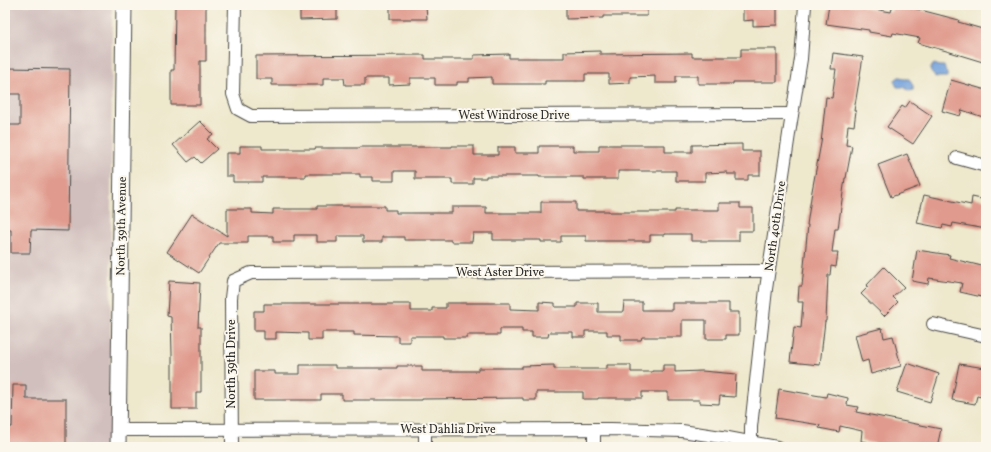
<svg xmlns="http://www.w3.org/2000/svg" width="991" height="452" font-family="Vollkorn,serif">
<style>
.industrial{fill:#d1bfbd}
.water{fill:#73a2dc;stroke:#4f6684}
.building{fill:#e09b8e}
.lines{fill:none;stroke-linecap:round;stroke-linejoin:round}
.minor-casing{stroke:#484743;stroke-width:14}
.tertiary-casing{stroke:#484743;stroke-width:17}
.minor{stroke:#fff;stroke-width:12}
.tertiary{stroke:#fff;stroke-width:15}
.labels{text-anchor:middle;stroke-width:4;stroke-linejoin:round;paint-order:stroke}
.street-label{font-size:12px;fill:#2b2b2b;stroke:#fbf7ec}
</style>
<rect width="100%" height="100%" fill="#fbf7ec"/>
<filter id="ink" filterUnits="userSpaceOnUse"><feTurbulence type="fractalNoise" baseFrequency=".025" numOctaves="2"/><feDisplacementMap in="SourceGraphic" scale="8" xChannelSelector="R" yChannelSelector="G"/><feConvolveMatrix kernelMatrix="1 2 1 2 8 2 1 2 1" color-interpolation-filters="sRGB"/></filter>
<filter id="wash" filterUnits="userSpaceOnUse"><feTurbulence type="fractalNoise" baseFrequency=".012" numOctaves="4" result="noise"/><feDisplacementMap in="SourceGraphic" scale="16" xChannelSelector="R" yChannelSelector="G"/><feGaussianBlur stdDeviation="0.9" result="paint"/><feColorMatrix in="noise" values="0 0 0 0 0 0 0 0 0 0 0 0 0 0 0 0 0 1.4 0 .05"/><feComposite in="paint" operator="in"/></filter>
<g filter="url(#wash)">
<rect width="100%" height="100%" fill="#eee8cd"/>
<polygon class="industrial" points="5,5 112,5 110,447 5,447"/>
<g class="water">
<polygon points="934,64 937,65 939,66 944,66 946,72 947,73 947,77 935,77 931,72 930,70 932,66"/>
<path d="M899,77h2l3,2h5c3,3 5,8 4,11l-4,1 -5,-4h-7l-2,-4v-3z"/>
</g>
<g id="blocks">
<g class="building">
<polygon points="175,5 206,5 206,61 200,61 200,105 171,105 171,70 174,70"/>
<polygon points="300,5 337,5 337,19 300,20"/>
<polygon points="390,5 426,5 427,19 390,19"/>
<polygon points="566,5 647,5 647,16 603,16 603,18 566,19"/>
<polygon points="743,5 777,5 777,25 753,26 753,20 743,21"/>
<polygon points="829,5 863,5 863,7 891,12 893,5 910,5 909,7 959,20 958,22 986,30 986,63 950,52 918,43 920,38 893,33 892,36 869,32 869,30 826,24"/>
<polygon points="741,49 777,49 777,82 733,82 733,84 698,84 698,76 676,76 676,83 655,83 655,76 630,77 630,83 609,84 609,74 585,74 585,81 545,81 545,84 492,84 492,77 469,78 469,82 457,82 457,85 435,85 435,78 410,78 410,84 389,85 389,78 365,78 365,85 345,85 344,78 323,78 323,85 272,85 272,79 256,79 256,56 425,55 425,59 474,59 474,55 509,54 509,58 564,58 564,52 600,51 600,54 692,53 692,57 741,57"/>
<polygon points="833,53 863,57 854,111 856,111 854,126 848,125 846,145 852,146 846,178 845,178 838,229 835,229 832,252 838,252 836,267 831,266 830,275 828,275 826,321 825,321 820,365 790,362 794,327 801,328 803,302 798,302 799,286 802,286 808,225 807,225 812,191 821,143 826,97 832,98 836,69 831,69"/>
<polygon points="5,68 70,69 68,231 31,230 30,253 11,253 11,230 5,230 5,125 20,125 20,94 5,94"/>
<polygon points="951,80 986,90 986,118 962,110 960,116 942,111"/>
<polygon points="910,101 932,116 913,144 887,127 902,106 905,108"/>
<polygon points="200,121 213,134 207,139 217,149 201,163 195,157 188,162 173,145"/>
<polygon points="742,144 742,151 760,151 760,175 748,175 748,180 736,180 736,174 727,174 727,172 705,173 705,181 676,181 676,171 618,171 618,179 584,179 584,177 539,177 539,176 486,176 486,178 473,178 473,184 452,184 452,179 415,179 415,171 394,171 394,181 373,181 373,177 360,177 360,174 306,174 306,177 262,177 262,182 233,182 233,176 226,176 226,153 240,153 240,146 262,146 262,149 315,149 315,148 360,148 360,147 452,147 452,146 474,146 474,155 498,155 498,147 515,147 515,153 539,153 539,146 573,146 573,151 599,151 599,145 665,145 665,152 692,152 692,145"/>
<polygon points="907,154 920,186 891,197 878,165"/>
<polygon points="924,195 971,205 972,197 986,200 986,229 953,223 952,227 943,225 942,228 917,223"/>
<polygon points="541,202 576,202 576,211 609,211 609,212 675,212 675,210 719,210 719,203 740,203 740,208 753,208 753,231 739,231 739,241 691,241 691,234 665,234 665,235 650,235 650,241 586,241 586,236 561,236 561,242 541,242 541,240 493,240 493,233 473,233 472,242 451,242 451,240 404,240 404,237 382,237 382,242 363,242 363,236 337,236 337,242 317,242 317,235 294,235 294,242 273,242 273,236 248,236 248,243 219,243 199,273 167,252 192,214 227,236 227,209 252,209 252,213 273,214 273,209 317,209 317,206 385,206 385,210 396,210 396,213 452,213 452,207 486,207 486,213 541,213"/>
<polygon points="917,250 950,255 949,258 986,267 986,298 960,292 962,283 929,278 928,284 912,281"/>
<polygon points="884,267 904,287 893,297 898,302 884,316 861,294 868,287 866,286"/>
<polygon points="169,281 200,283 198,327 201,327 201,392 196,392 196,409 172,409 172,354 171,317 167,316"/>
<polygon points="539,302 555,303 555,307 577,307 577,303 598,303 598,312 623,312 624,302 642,302 642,310 672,310 672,303 729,303 729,312 739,312 739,335 726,335 726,339 706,339 706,320 682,320 682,337 642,337 641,340 621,340 621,335 607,335 607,331 585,331 585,337 573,337 573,332 549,332 548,337 532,337 532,332 522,332 522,329 500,329 500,335 467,335 467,338 443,338 443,336 410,336 410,342 398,342 398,336 354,335 354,332 322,332 322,340 308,340 308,333 276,332 276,339 264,339 264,331 254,331 254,311 264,311 264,304 411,304 411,311 432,311 432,308 446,308 446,303 510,303 510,309 539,310"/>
<polygon points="882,328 884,338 893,336 901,366 871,374 868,360 862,362 855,335"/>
<polygon points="907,363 939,374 930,402 897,392"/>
<polygon points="959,364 986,368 986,398 977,396 975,404 952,400"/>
<polygon points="300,365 335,365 335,368 397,368 397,366 422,366 422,371 478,371 478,368 522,368 522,366 554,365 554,369 607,369 607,365 631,365 631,372 652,372 652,371 663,371 663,365 675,365 675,372 702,371 736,374 735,397 720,396 719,404 700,403 700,400 668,400 668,392 642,392 642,398 598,398 598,399 583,399 583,392 536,392 536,400 523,400 523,398 422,399 422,400 342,400 342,394 321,394 321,400 254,400 254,371 275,371 275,374 300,374"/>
<polygon points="13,385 26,385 26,399 66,399 66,447 5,447 5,427 12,427"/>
<polygon points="779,389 826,397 827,393 848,398 847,405 858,407 856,412 941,429 937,447 892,447 861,441 862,431 840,426 839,432 819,428 820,425 775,418"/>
</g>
</g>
</g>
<g filter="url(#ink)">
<use href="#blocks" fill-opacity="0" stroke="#484743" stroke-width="1"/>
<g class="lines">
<defs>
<g id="minor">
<polyline points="235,5 233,94 238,109 251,116 792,114"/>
<polyline points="957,158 986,166"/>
<polyline points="933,324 986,336"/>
<polyline points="118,430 611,429 682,431 728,438 777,447"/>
<polyline points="232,447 231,298 233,281 251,273 768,271"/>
<polyline points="425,447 425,429"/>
<polyline points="594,447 594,429"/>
<polyline points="751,447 751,427 766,289 789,134 801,59 805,5"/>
</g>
<polyline id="tertiary" points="118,447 124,5"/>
</defs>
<use href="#minor" class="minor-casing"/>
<use href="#tertiary" class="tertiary-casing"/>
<use href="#minor" class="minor"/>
<use href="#tertiary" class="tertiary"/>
</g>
</g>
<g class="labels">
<g class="street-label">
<text x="514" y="119">West Windrose Drive</text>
<text transform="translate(121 226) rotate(-89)" y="4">North 39th Avenue</text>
<text transform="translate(775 226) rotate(-82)" y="4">North 40th Drive</text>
<text x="500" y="276">West Aster Drive</text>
<text transform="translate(231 364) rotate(-90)" y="4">North 39th Drive</text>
<text x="448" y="433">West Dahlia Drive</text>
</g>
</g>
<rect width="991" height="452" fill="none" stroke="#fbf7ec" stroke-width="20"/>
</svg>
